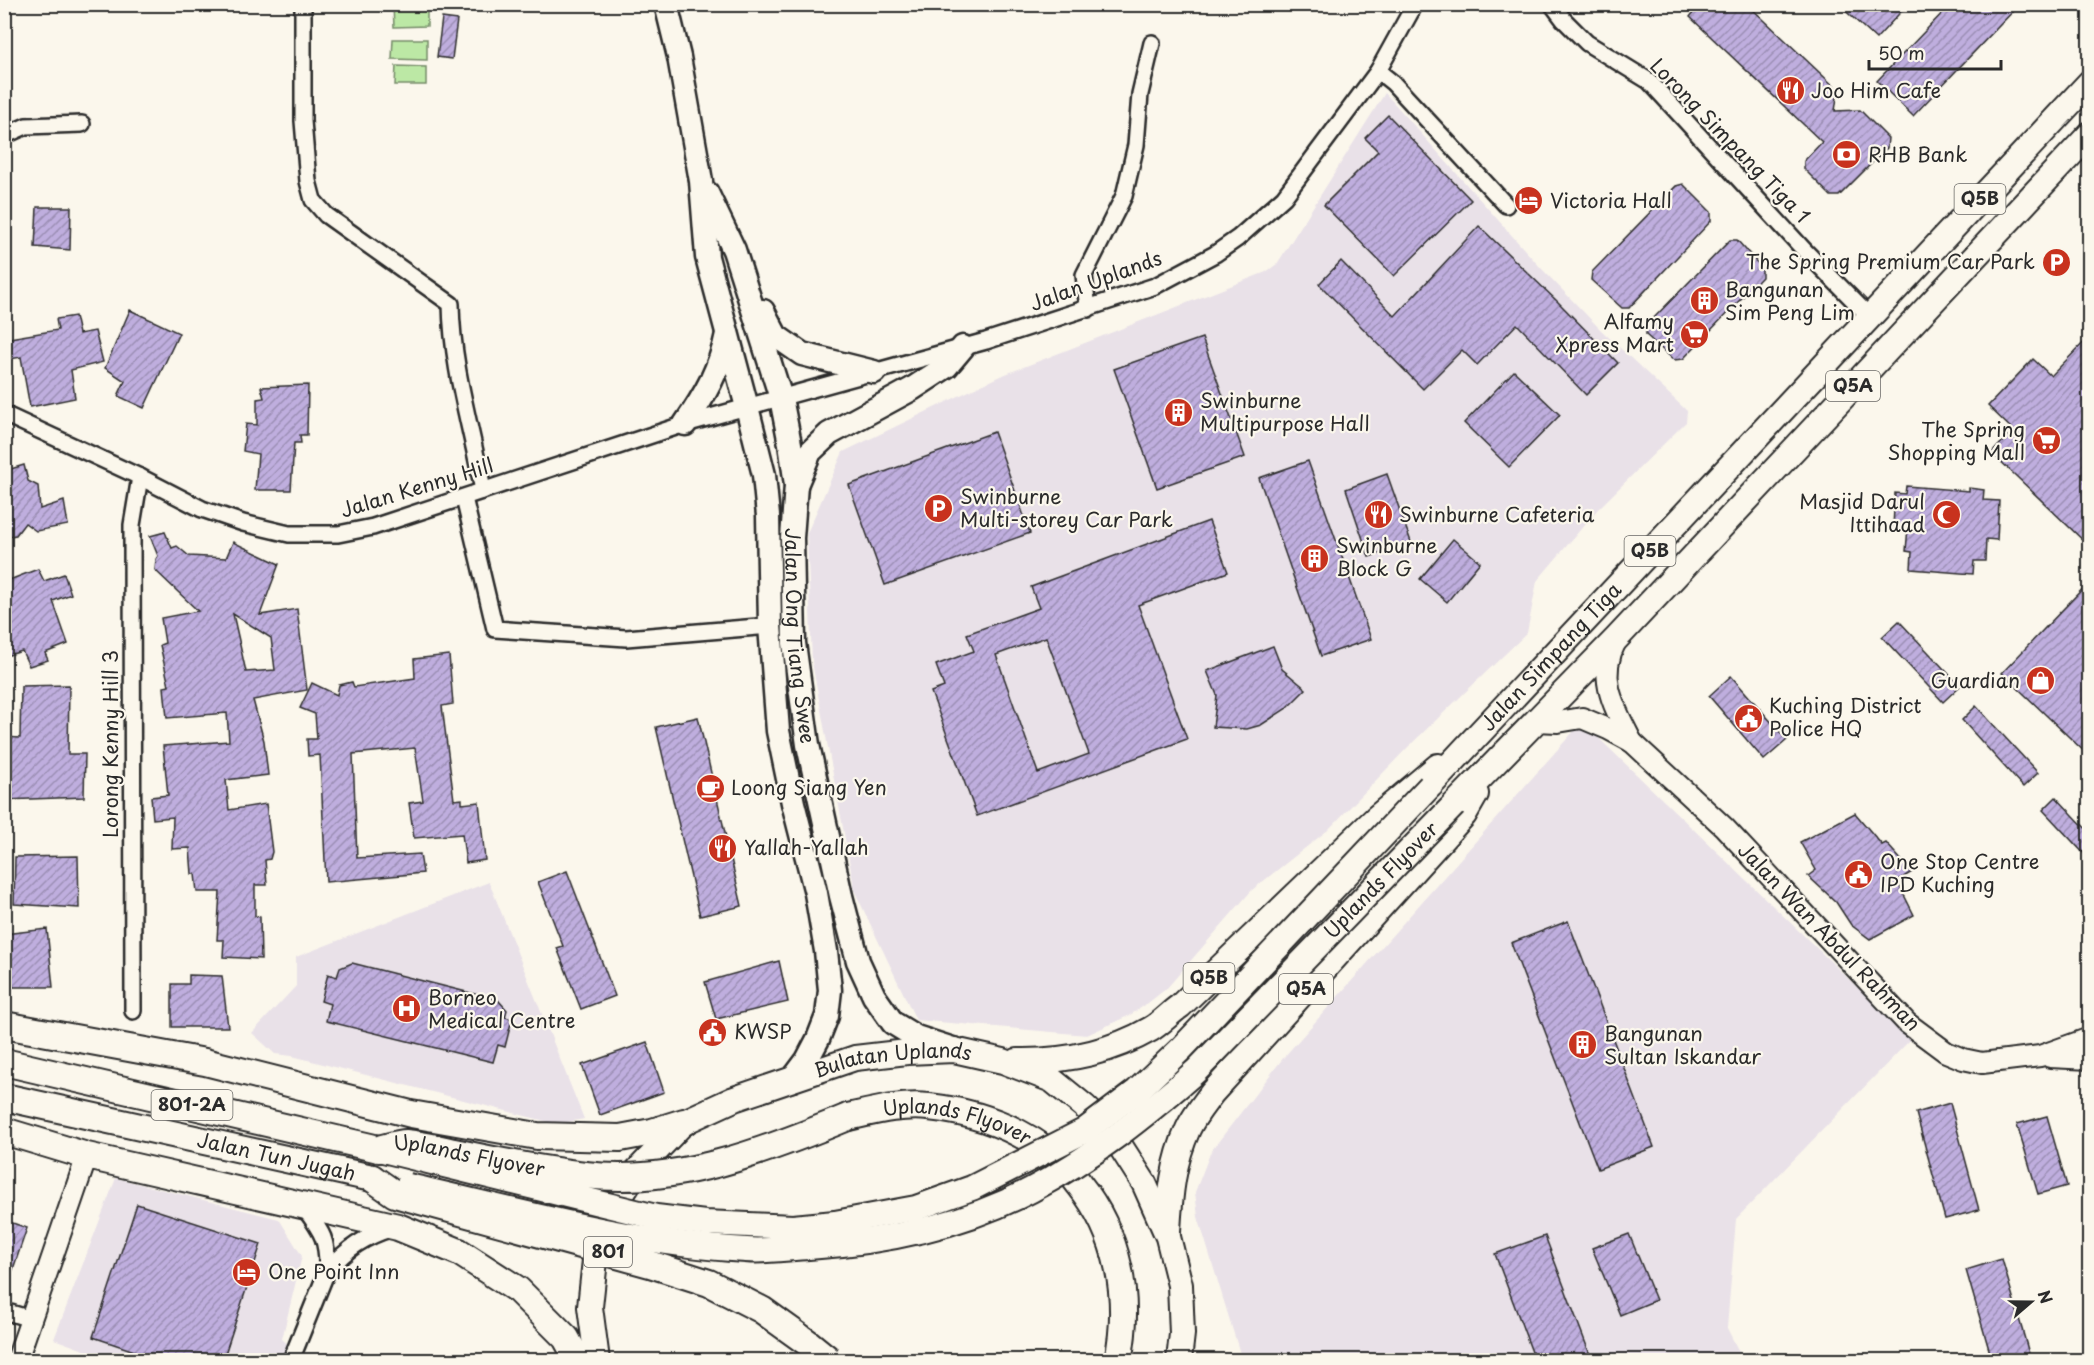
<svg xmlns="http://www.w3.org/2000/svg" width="2094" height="1365" font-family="'Playpen Sans',sans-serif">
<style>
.built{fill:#e9e1e8}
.park{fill:#bce8a5;stroke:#748a68;stroke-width:1.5}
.building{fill:url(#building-hatch);stroke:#2b2b2b;stroke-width:1.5;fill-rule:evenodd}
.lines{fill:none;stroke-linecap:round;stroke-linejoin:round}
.minor-casing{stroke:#2b2b2b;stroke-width:20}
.tertiary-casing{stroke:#2b2b2b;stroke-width:24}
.secondary-casing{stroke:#2b2b2b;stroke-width:27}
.primary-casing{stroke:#2b2b2b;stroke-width:28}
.trunk-casing{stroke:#2b2b2b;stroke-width:30}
.minor{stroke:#fbf7ec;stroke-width:15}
.tertiary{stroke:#fbf7ec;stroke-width:20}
.secondary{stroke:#fbf7ec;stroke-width:22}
.primary{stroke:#fbf7ec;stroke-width:24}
.trunk{stroke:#fbf7ec;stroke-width:26}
.primary-bridge-casing{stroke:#2b2b2b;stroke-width:28;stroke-linecap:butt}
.trunk-bridge-casing{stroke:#2b2b2b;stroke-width:30;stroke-linecap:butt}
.primary-bridge{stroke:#fbf7ec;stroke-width:24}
.trunk-bridge{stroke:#fbf7ec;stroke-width:26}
.labels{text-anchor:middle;stroke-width:4.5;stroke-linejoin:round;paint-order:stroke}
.shield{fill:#fbf7ec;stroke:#696865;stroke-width:1.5}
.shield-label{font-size:18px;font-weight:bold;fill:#2b2b2b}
.poi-label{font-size:20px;fill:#2b2b2b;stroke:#fbf7ec;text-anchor:start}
.street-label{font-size:20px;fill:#2b2b2b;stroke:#fbf7ec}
</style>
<defs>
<pattern id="building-hatch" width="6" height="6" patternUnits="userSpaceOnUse" patternTransform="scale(1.5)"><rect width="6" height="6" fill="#bfaede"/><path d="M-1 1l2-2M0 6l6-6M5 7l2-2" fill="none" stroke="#9b8eb4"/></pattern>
</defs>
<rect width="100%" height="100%" fill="#fbf7ec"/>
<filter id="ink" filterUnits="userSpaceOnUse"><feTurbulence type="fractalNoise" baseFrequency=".0167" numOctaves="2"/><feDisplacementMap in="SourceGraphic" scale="12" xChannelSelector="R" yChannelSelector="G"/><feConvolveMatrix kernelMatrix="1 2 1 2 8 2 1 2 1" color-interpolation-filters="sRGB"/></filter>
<g filter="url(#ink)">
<g class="built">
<polygon points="1385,93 1540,267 1602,331 1687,411 1686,422 1597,510 1537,581 1527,633 1409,746 1328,830 1252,890 1167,988 1148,1003 1130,1015 1087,1035 916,1020 855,892 812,662 807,533 843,452 998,377 1266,272 1277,264"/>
<polygon points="1582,722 1911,1039 1736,1219 1727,1328 1743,1360 1242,1360 1198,1217 1195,1192 1211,1151 1284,1057"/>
<polygon points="489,882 584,1119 557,1124 292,1056 275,1054 252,1033 296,986 296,957"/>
<polygon points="116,1178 279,1219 302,1256 282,1339 305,1360 111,1360 54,1339"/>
</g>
<g class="park">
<polygon points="393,5 427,5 427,26 394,27"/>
<polygon points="393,39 427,39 427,60 392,59"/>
<polygon points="396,66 426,67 426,85 395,85"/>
</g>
<g class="building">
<polygon points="1700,4 1747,4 1838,90 1835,111 1860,110 1888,138 1887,148 1839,196 1831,196 1804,169 1804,161 1822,142 1690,17"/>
<polygon points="1838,4 1908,4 1876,39"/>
<polygon points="1951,4 2020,4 1913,116 1877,81"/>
<polygon points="442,18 457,20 452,59 437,57"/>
<polygon points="1388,115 1471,200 1394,276 1324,205 1378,151 1365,138"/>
<polygon points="1683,184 1711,212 1711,221 1629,308 1622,308 1591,280 1592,272 1676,186"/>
<polygon points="37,207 71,207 70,250 35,247"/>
<polygon points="1479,226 1558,302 1618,363 1586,395 1517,324 1477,365 1462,350 1423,389 1319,284 1341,261 1395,316"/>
<polygon points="1730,240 1737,240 1762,268 1762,277 1683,359 1674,360 1646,335 1646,326"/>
<polygon points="130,310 179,333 144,408 118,396 125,381 105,368"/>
<polygon points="75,316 79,334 95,331 103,362 71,370 75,398 30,407 21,357 4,360 4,339 58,330 56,319"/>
<polygon points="2090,336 2090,547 1992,453 2013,430 1988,406 2033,359 2051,376"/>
<polygon points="1202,338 1245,457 1157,488 1114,369"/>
<polygon points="1514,371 1560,415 1509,467 1464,423"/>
<polygon points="308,385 307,435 300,435 301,443 294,443 291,490 255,490 258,454 243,451 246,424 257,425 257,399 264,398 261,387"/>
<polygon points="994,432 1030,533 885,585 849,485"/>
<polygon points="1308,461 1371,639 1321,656 1259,478"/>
<polygon points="24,465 28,481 38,486 40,509 64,501 68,525 36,531 25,523 16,535 4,537 4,471"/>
<polygon points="1387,474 1411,542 1369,557 1346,489"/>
<polygon points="1906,486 1969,491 1969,488 1984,490 1983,500 1999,501 1997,540 1986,539 1985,561 1974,561 1973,574 1911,569 1912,552 1906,551 1908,527 1893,526 1895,493 1905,494"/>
<path d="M1209,521l19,51 -90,33 49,134 -210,77 -46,-124 13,-5 -8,-22 38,-14 -7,-17 72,-26 -8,-21zM1046,637l43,117 -51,19 -42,-118z"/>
<path d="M165,532l7,16 5,-2 12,10 37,2 7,-16 46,22 -19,51 37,-6 10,81 -54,10 11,41 4,34 -42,5 3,30 37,-6 6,48 -2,7 -5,1 2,25h-12v31l5,1 1,42 -38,-2 1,-17h-7l3,-48h-23l-2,-18h-3l-2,-26 -18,1 1,-32 -20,2 -2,-22 17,-2 -5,-49 66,-5 -2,-28 -60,5 -3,-31 5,-1 -9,-41 5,-2 -4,-25 37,-7 -43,-41 1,-11 2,-3 -8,-20zM233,614l38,24 4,32 -29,2z"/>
<polygon points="1453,539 1480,562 1447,602 1420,579"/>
<polygon points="38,569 44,581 64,574 71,594 53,601 68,644 45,653 48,660 29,666 22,651 9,655 4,643 4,582"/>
<polygon points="2090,581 2090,757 2002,673"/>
<polygon points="1899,621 1960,686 1943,702 1882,637"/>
<polygon points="1273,646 1282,669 1306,689 1287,708 1261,725 1247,729 1213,727 1217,695 1207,671"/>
<polygon points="449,655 453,704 442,706 454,800 462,799 462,804 479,802 485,860 466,863 462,834 414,838 409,803 423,801 415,748 353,754 357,858 420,854 423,873 326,882 320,755 308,756 307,739 317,739 315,714 300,708 312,683 337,695 339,685 352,682 354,687 415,678 414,659"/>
<polygon points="1731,676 1787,740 1764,760 1709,696"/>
<polygon points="69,685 68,754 85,754 84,797 4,800 4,737 20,738 21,686"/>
<polygon points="1976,706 2038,773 2023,787 1962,720"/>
<polygon points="698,717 742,906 700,916 656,727"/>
<polygon points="2056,797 2090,833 2090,860 2043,810"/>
<polygon points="1855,813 1882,845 1886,843 1912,872 1897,881 1914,915 1870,939 1851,925 1836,902 1808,876 1816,870 1800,842"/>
<polygon points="78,856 79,908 14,904 15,857"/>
<polygon points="567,871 615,996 581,1009 557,948 563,946 538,882"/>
<polygon points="1568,921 1654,1147 1598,1169 1511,943"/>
<polygon points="47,929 53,987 4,987 4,934"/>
<polygon points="779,961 788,1002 716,1019 705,982"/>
<polygon points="352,963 498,1000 507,1010 505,1017 512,1019 505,1047 498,1045 493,1062 326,1021 330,1004 321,1001 328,974 337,977 340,968"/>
<polygon points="189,975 222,976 228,1027 172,1027 172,984 189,984"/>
<polygon points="647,1042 664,1092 600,1115 582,1065"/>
<polygon points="1950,1103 1979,1210 1945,1219 1916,1113"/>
<polygon points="2047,1116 2067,1186 2038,1194 2017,1124"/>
<polygon points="137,1204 261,1244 223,1360 161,1360 93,1337"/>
<polygon points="4,1220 27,1228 7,1287 4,1286"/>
<polygon points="1629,1234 1656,1300 1620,1315 1592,1248"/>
<polygon points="1545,1236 1592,1360 1535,1360 1495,1254"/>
<polygon points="2002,1259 2030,1357 2017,1360 1992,1360 1966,1270"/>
</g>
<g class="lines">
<defs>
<g id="minor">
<path d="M303,4v117l5,60 5,19 13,15 125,89c1,65 21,125 32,187"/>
<polyline points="1552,4 1564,20 1587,43 1649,81 1805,251 1870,317"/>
<polyline points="1378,71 1393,83 1506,205"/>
<polyline points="4,136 26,126 82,124"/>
<polyline points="1088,309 1084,275 1124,196 1136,145 1140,94 1152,43"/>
<polyline points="4,414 140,477 202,509 243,523 289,534 338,534 373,527 685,424 986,341 1155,286 1215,254 1238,238 1284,197 1378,71 1415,4"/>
<polyline points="464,498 495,629 626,638 770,626"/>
<polyline points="133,1011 132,525 140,477"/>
<path d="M327,1271c21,-23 36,-34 66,-43"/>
<polyline points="4,1311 31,1319"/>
<path d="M291,1360l36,-89c1,-33 -6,-40 -24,-65"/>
</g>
<g id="tertiary">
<path d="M1616,641c-20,38 -1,67 16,101"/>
<polyline points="1536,721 1558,722 1582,718 1608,729 1632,742 1724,827 1907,1023 1946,1052 1963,1059 1982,1063 2040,1056 2090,1038"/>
<polyline points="2050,1057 2090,1059"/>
<polyline points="17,1360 87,1156"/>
</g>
<g id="secondary">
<polyline points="666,4 679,57 701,181 707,257 747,407 764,475 768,516 770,626 778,731 793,803 816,893 826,951 830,990 827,1016 818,1039 807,1060 792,1080"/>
<path id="s1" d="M707,193l27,57 47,148 9,46 6,41 -4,53 2,105 14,102 33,151 17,65 16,35 19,27 23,14 37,12"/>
<polyline points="763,311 776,336 802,354 874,372"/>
<path d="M685,424c20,-29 35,-55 42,-90"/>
<polyline points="796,485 810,452 829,434 912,389 947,366 963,347"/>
</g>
<g id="primary">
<path id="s2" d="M1430,786l660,-704"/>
<polyline points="1454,805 1617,638 2090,134"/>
<path d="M1017,1061c48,1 92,-8 134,-32 10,-6 19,-16 29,-23l196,-188 62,-52"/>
<path d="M1168,1231c2,-36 5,-69 20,-102 6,-13 16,-25 24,-36l252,-278 12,-21"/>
<path id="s3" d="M597,1360l-7,-53 5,-47 16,-48 25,-40 48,-50 50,-23 121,-41 52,-6 47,-2 49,11 49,19 32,26 28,27 32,50 24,54 12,48 2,49 -3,26"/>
</g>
<g id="trunk">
<polyline points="4,1025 205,1062 411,1114 537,1136 620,1138 652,1132 684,1122"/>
<polyline points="4,1062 379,1149"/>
<path id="s4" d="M4,1097l368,81"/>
<path id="s5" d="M848,1117c27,-6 53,-13 81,-10 47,5 93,22 130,53 7,6 14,16 20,24 40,50 52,114 39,176"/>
<polyline points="4,1131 87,1156 398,1227 459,1252 518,1290 566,1338 578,1360"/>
</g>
</defs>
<use href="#minor" class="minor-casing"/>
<use href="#tertiary" class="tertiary-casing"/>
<use href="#secondary" class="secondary-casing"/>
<use href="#primary" class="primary-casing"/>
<use href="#trunk" class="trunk-casing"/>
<use href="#minor" class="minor"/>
<use href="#tertiary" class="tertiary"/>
<use href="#secondary" class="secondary"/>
<use href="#primary" class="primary"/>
<use href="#trunk" class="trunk"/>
<defs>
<g id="primary-bridge">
<polyline points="379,1149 656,1217 705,1223 793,1227 835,1223 916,1208 972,1188 1084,1131 1137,1091 1182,1048 1430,786"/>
<path id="s6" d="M408,1186c111,25 224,58 338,64 20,2 42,-2 63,-3 76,-5 155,-22 222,-57 61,-32 114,-74 165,-119l258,-266"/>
</g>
<g id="trunk-bridge">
<path id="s7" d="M379,1149c8,-2 19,-6 27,-6 17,1 36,7 53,10 42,9 83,17 126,22 91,11 181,-24 263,-58"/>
<polyline points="372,1178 395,1194 650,1264 709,1283 762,1310 808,1343 829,1360"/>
</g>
</defs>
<use href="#primary-bridge" class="primary-bridge-casing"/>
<use href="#trunk-bridge" class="trunk-bridge-casing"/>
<use href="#primary-bridge" class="primary-bridge"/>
<use href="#trunk-bridge" class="trunk-bridge"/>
</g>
</g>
<defs>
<symbol id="restaurant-disc" viewBox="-11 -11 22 22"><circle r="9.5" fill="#c8321e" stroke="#fbf7ec"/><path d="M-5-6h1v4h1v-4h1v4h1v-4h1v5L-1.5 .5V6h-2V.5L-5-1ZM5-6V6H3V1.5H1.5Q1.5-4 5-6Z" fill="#fff"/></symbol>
<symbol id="bank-disc" viewBox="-11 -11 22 22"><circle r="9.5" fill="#c8321e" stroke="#fbf7ec"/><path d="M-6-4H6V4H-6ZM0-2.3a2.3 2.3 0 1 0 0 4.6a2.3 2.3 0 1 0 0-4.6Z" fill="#fff"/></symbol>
<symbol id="hotel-disc" viewBox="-11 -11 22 22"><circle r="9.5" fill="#c8321e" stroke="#fbf7ec"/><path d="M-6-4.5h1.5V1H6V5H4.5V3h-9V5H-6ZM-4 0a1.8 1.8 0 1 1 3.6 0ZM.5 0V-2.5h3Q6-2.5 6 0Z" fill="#fff"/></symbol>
<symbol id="parking-disc" viewBox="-11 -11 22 22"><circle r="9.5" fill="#c8321e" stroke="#fbf7ec"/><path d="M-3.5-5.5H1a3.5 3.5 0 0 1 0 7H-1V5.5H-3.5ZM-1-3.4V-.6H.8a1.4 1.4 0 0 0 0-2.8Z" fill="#fff"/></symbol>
<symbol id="building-disc" viewBox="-11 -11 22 22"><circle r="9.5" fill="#c8321e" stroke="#fbf7ec"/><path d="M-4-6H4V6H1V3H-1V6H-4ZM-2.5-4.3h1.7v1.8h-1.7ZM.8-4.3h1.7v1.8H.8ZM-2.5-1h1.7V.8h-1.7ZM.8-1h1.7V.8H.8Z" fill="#fff"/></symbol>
<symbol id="supermarket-disc" viewBox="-11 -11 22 22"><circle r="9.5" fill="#c8321e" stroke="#fbf7ec"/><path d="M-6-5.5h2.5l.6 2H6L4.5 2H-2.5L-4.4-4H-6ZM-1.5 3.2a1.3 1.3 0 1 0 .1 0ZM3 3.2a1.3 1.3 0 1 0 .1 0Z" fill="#fff"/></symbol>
<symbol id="mosque-disc" viewBox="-11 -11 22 22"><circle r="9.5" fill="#c8321e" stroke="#fbf7ec"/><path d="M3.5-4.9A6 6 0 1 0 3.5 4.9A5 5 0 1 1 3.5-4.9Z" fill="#fff"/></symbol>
<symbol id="shop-disc" viewBox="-11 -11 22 22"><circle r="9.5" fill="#c8321e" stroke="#fbf7ec"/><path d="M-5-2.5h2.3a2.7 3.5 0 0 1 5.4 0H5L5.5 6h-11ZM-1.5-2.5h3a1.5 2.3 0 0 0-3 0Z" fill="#fff"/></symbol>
<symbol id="civic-disc" viewBox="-11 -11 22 22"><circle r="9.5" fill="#c8321e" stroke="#fbf7ec"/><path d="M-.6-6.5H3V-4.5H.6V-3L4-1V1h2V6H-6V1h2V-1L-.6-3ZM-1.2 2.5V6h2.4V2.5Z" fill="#fff"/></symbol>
<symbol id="cafe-disc" viewBox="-11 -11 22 22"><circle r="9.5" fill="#c8321e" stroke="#fbf7ec"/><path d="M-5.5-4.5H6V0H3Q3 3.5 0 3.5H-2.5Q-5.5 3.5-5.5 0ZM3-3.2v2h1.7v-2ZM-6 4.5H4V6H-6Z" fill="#fff"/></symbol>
<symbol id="hospital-disc" viewBox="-11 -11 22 22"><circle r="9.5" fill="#c8321e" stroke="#fbf7ec"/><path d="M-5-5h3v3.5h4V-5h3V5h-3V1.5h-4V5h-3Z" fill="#fff"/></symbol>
</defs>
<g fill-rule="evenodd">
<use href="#restaurant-disc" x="1774" y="74" width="33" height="33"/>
<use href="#bank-disc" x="1830" y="138" width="33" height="33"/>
<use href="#hotel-disc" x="1512" y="184" width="33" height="33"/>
<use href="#parking-disc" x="2040" y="246" width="33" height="33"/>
<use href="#building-disc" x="1688" y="284" width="33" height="33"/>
<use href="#supermarket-disc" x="1678" y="318" width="33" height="33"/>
<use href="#building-disc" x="1162" y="396" width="33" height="33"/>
<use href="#supermarket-disc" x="2030" y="424" width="33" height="33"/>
<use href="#parking-disc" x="922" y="492" width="33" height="33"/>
<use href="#mosque-disc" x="1930" y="498" width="33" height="33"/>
<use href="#restaurant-disc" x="1362" y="498" width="33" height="33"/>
<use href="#building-disc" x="1298" y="542" width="33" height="33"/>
<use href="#shop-disc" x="2024" y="664" width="33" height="33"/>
<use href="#civic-disc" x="1732" y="702" width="33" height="33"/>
<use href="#cafe-disc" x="694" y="772" width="33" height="33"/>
<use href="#restaurant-disc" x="706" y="832" width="33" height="33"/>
<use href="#civic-disc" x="1842" y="858" width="33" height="33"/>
<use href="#hospital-disc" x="390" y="992" width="33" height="33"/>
<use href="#civic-disc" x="696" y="1016" width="33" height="33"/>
<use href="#building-disc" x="1566" y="1028" width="33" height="33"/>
<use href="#hotel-disc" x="230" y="1256" width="33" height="33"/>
</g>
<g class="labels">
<g class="shield">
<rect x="1954.5" y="184" width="51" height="30" rx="4.5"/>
<rect x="1826" y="371" width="54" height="30" rx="4.5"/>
<rect x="1624.5" y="536" width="51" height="30" rx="4.5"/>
<rect x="1183.5" y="963" width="51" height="30" rx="4.5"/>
<rect x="1279" y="974" width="54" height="30" rx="4.5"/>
<rect x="151.5" y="1090" width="81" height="30" rx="4.5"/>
<rect x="584" y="1237" width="48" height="30" rx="4.5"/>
</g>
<g class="shield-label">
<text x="1980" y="205">Q5B</text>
<text x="1853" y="392">Q5A</text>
<text x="1650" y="557">Q5B</text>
<text x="1209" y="984">Q5B</text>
<text x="1306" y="995">Q5A</text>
<text x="192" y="1111">801-2A</text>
<text x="608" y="1258">801</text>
</g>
<g class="poi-label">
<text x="1811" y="98">Joo Him Cafe</text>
<text x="1868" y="162">RHB Bank</text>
<text x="1550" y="208">Victoria Hall</text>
<text x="2035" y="269" text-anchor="end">The Spring Premium Car Park</text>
<text x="1725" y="297">Bangunan<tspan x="1725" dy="23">Sim Peng Lim</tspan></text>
<text x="1674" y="329" text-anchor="end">Alfamy<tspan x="1674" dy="23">Xpress Mart</tspan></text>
<text x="1200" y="408">Swinburne<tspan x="1200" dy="23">Multipurpose Hall</tspan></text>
<text x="2025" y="437" text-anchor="end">The Spring<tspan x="2025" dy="23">Shopping Mall</tspan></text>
<text x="960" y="504">Swinburne<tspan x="960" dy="23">Multi-storey Car Park</tspan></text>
<text x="1925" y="509" text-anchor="end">Masjid Darul<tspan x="1925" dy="23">Ittihaad</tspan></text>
<text x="1399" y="522">Swinburne Cafeteria</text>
<text x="1336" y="553">Swinburne<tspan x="1336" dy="23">Block G</tspan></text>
<text x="2020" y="688" text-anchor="end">Guardian</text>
<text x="1769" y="713">Kuching District<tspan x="1769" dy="23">Police HQ</tspan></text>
<text x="731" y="795">Loong Siang Yen</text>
<text x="744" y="855">Yallah-Yallah</text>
<text x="1880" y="869">One Stop Centre<tspan x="1880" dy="23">IPD Kuching</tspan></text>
<text x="428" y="1005">Borneo<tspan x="428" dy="23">Medical Centre</tspan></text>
<text x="734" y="1039">KWSP</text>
<text x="1604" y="1041">Bangunan<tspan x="1604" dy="23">Sultan Iskandar</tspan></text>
<text x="268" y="1279">One Point Inn</text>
</g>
<g class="street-label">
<text transform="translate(1730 141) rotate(46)" y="7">Lorong Simpang Tiga 1</text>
<text transform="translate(1096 281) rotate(-20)" y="7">Jalan Uplands</text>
<text transform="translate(417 488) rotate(-17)" y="7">Jalan Kenny Hill</text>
<text dy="7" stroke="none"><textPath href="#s1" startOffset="458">Jalan Ong Tiang Swee</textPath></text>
<text dy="7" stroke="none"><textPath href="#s2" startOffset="177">Jalan Simpang Tiga</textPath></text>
<text transform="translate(111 744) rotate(-90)" y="7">Lorong Kenny Hill 3</text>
<text dy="7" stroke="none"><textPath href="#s6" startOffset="1108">Uplands Flyover</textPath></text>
<text transform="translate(1829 937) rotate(46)" y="7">Jalan Wan Abdul Rahman</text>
<text dy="7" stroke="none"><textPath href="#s3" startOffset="488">Bulatan Uplands</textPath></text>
<text dy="7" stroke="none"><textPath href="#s5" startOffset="112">Uplands Flyover</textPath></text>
<text dy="7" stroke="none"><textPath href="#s4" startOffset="279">Jalan Tun Jugah</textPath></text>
<text dy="7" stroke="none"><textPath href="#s7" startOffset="92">Uplands Flyover</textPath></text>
</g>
</g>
<rect width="2094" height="1365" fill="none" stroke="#fbf7ec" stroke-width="24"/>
<rect x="12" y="12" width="2070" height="1341" fill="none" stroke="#2b2b2b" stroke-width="2" filter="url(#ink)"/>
<g transform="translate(2031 1302) rotate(70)" stroke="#fbf7ec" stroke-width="4.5" paint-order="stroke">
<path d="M0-4.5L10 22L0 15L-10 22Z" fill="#2b2b2b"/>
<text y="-9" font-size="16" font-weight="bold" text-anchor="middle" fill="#2b2b2b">N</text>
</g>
<path d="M1869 60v9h132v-9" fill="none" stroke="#2b2b2b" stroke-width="3"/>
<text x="1878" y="60" font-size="18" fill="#2b2b2b" stroke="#fbf7ec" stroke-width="4.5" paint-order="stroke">50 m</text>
</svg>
